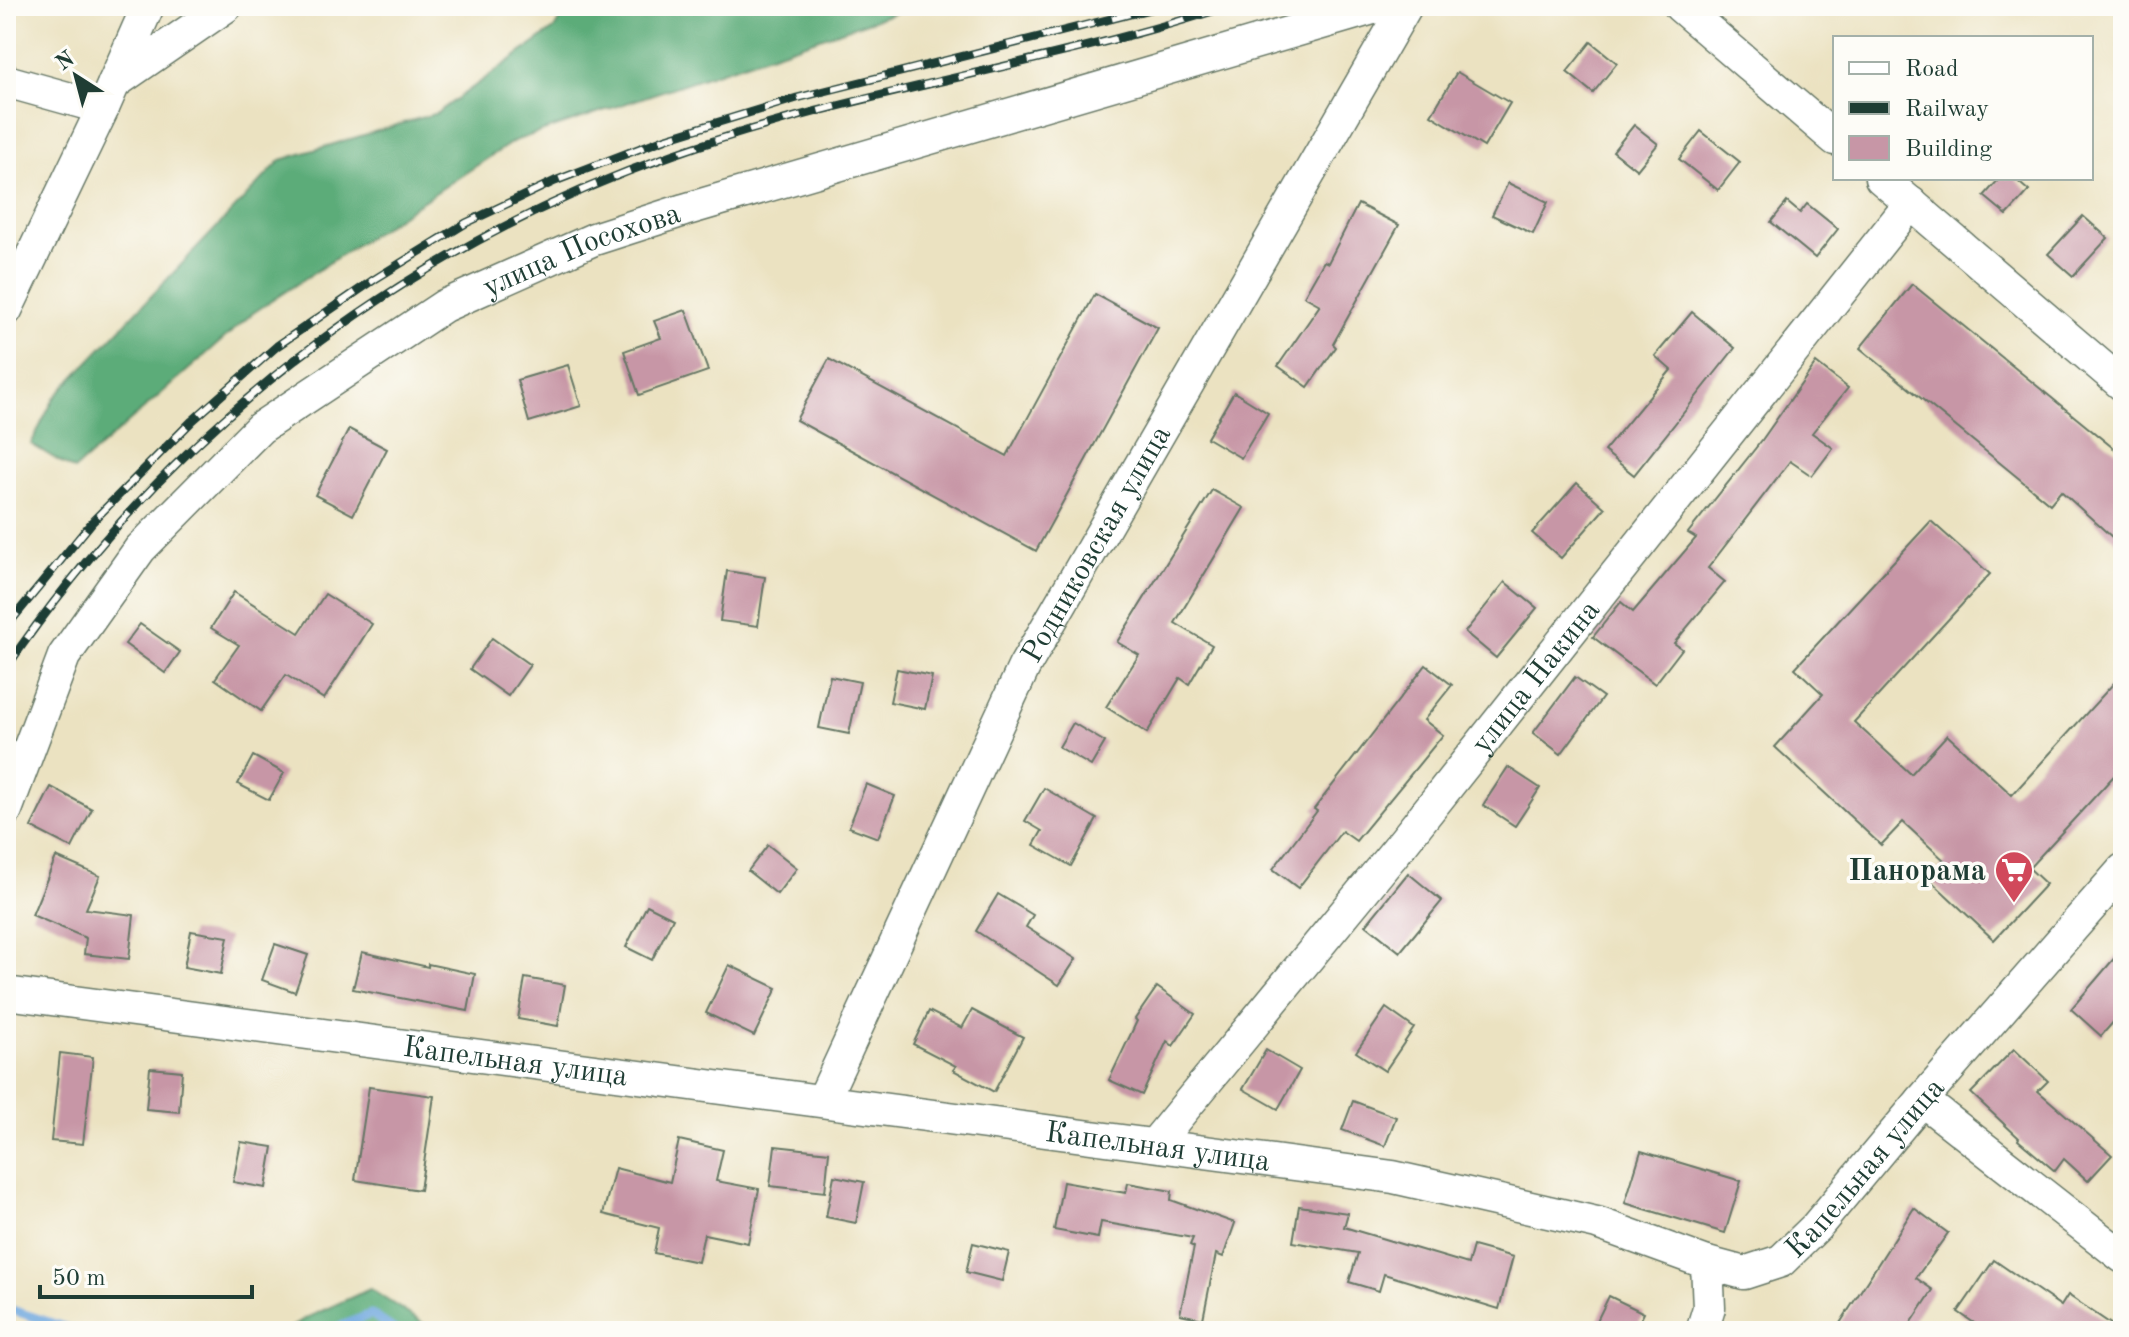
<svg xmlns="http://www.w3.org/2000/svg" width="2129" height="1337" font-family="'Old Standard TT',serif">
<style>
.forest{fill:#5cac79;stroke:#3e7456;stroke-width:2}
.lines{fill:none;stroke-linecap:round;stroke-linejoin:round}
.stream{stroke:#6ea7de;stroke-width:9}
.building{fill:#c796a6}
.minor-casing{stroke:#667765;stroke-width:35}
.minor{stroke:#fff;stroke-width:32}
.rail-casing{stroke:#1f3d34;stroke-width:9}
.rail{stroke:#fdfcf7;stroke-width:6;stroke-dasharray:18;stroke-linecap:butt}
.labels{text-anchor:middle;stroke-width:7;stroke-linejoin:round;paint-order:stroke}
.street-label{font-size:30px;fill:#1f3d34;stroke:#fdfcf7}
.poi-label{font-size:30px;font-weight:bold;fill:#1f3d34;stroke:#fdfcf7;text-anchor:end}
</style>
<rect width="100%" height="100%" fill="#fdfcf7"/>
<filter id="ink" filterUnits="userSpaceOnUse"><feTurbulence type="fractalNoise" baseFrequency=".0125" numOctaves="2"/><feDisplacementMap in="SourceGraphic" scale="16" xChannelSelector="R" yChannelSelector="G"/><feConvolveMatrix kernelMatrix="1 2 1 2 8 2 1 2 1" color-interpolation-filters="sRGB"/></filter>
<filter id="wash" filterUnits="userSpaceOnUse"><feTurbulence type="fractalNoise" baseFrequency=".006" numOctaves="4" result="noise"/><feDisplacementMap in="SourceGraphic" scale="32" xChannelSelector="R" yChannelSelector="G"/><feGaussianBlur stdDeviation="1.8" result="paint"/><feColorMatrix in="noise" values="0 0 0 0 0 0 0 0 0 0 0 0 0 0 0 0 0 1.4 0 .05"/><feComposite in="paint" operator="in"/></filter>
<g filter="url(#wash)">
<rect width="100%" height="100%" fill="#ebe2c1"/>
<g class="forest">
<polygon points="568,6 915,6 514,141 253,313 74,470 31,444 54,398 281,160 437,113 554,29"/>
<polygon points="370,1289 435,1331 286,1331 304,1319"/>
</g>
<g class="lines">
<g class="stream">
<polyline points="6,1308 76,1331"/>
<polyline points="329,1331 371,1314 396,1331"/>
</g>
</g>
<g id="blocks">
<g class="building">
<polygon points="1591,42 1617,63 1593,93 1567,72"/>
<polygon points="1457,72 1510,103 1484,147 1431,115"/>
<polygon points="1634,125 1658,144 1637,170 1613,151"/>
<polygon points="1701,131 1740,162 1718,190 1679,159"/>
<polygon points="2000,178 2014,178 2029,191 2007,215 1984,196"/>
<polygon points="1508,183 1548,202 1533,234 1492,215"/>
<polygon points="1787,202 1800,213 1807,204 1838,229 1815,258 1771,222"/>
<polygon points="1358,204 1399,225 1333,344 1336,347 1308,387 1278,366 1320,305 1304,296 1324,261 1328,263"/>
<polygon points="2083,216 2108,238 2073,276 2048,254"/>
<polygon points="1912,284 2123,456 2123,547 2061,491 2050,504 1860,348"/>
<polygon points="1095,294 1158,328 1036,551 796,420 829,359 1007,456"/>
<polygon points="686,310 708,371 639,395 624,351 661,338 654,321"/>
<polygon points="1692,312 1735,348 1634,475 1604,451 1671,370 1655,356"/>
<polygon points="1816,363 1848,388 1812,433 1833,448 1812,476 1790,461 1708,568 1725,582 1674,643 1682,649 1655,684 1593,637 1621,602 1633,612 1696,538 1688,533 1762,440"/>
<polygon points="568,365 581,406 529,422 517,380"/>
<polygon points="1234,392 1268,413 1241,458 1207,438"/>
<polygon points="349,429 387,449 353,515 315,495"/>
<polygon points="1577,483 1605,508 1561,558 1532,533"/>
<polygon points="1212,490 1244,508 1175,623 1212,645 1189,684 1180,678 1147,733 1106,707 1139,655 1117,642"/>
<polygon points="1931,521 1990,574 1854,722 1911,774 1947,735 2012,795 2123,673 2123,766 2029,868 2046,884 1994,940 1929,879 1946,862 1903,822 1881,845 1775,747 1823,694 1795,668"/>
<polygon points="727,571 765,577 758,626 720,621"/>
<polygon points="1505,582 1537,608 1496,658 1465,632"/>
<polygon points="234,592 299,633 325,594 372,624 324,699 286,675 261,711 215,679 239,645 211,628"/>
<polygon points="140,624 180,652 165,673 125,644"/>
<polygon points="492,638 530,665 508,696 470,669"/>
<polygon points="1426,665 1452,685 1424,720 1443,735 1356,841 1342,831 1298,888 1273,869 1317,811 1314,809"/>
<polygon points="897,669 932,676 925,709 890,702"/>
<polygon points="830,676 860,682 849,734 819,728"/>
<polygon points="1575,677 1603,697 1561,754 1533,733"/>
<polygon points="1073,723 1105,742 1091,766 1059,747"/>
<polygon points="253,756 284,773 269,800 238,784"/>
<polygon points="1508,767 1540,788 1515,826 1483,805"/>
<polygon points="866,784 895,796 878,838 849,827"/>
<polygon points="51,787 92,809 72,848 31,827"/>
<polygon points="1044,788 1097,819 1071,866 1034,845 1042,831 1025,821"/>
<polygon points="768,845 797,868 777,894 748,871"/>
<polygon points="56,857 100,876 86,909 134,915 129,959 84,954 86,938 32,915"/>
<polygon points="1408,873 1442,901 1400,952 1366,925"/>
<polygon points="998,894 1033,915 1026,927 1076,959 1059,985 976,931"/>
<polygon points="647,905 673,918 652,960 626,947"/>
<polygon points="191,931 228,937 221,974 184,967"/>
<polygon points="275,944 308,955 295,992 262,980"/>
<polygon points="2123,948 2123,1011 2101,1036 2071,1009"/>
<polygon points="362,952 428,967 428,964 475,974 468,1011 353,989"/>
<polygon points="729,965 777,988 754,1036 706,1013"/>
<polygon points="525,978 565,985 558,1026 518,1019"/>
<polygon points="1157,987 1195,1014 1173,1046 1167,1041 1142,1095 1109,1080 1137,1021 1135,1019"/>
<polygon points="1386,1008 1414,1028 1385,1071 1356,1052"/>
<polygon points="972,1010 1023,1037 994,1092 953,1070 956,1066 913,1044 929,1011 962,1028"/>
<polygon points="2014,1049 2048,1081 2038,1091 2112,1155 2088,1181 2064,1159 2055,1171 2018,1140 2019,1138 1971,1093"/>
<polygon points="1266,1050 1300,1070 1278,1109 1243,1089"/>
<polygon points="60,1053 93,1057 83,1144 51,1141"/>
<polygon points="150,1068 182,1071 179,1112 146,1109"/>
<polygon points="369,1087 434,1096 420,1190 355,1180"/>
<polygon points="1353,1101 1396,1117 1385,1146 1342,1130"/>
<polygon points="679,1140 723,1150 716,1181 759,1189 748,1243 704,1234 698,1262 654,1253 659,1228 603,1214 615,1168 670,1182"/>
<polygon points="241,1142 273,1147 266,1188 233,1182"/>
<polygon points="775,1146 829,1152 825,1192 770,1186"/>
<polygon points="1641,1151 1741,1181 1725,1233 1625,1203"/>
<polygon points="834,1176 864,1182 856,1223 826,1217"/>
<polygon points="1063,1182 1126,1193 1128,1183 1172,1191 1171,1200 1235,1223 1223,1257 1216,1254 1203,1319 1180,1314 1194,1247 1190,1245 1193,1238 1101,1222 1098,1238 1054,1230"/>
<polygon points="1299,1206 1348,1213 1344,1227 1468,1264 1473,1246 1513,1257 1499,1309 1384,1274 1379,1291 1349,1282 1358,1253 1293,1242"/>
<polygon points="1914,1208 1948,1233 1916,1278 1933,1290 1906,1331 1835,1331"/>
<polygon points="973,1243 1009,1252 1002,1281 966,1272"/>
<polygon points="1994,1260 2061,1306 2068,1295 2121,1331 1986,1331 1958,1312"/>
<polygon points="1609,1296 1644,1313 1635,1331 1592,1331"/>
</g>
</g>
</g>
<g filter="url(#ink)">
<use href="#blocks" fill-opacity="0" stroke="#667765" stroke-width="2"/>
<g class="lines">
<defs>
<g id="minor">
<polyline points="1680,6 1835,139"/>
<polyline points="6,81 103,108"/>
<polyline points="114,83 226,6"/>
<polyline points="1881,178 2123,385"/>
<polyline points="6,310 103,108 148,6"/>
<path id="s1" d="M6,810l58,-154 76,-107 120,-121 184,-122 150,-67 90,-29 696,-204"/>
<path id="s2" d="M6,993l1387,184 204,46 110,40 37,10 37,-12 35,-34 106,-127 201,-230"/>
<path id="s3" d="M823,1100l201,-433 382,-661"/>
<polyline points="1922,1100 2123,1257"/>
<path id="s4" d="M1154,1145l250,-304 507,-638"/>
<polyline points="1702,1331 1709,1308 1707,1263"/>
</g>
</defs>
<use href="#minor" class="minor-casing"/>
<use href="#minor" class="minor"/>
<defs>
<g id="rail">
<polyline points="6,627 93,521 192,421 277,346 375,279 466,223 555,181 667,138 797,98 1162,6"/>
<path d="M6,668c164,-239 392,-417 666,-513 181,-64 374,-89 556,-149"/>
</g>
</defs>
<use href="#rail" class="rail-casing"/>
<use href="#rail" class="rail"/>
</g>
</g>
<defs>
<symbol id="supermarket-pin" viewBox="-11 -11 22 30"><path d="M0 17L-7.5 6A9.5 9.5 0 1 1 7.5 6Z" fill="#d1495b" stroke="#fdfcf7"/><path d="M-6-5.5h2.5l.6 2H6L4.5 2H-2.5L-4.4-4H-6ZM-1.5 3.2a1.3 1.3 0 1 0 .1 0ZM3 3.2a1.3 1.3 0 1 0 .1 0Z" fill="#fff"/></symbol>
</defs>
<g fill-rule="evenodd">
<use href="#supermarket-pin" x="1992" y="848" width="44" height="60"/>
</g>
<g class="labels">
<g class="street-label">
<text dy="10" stroke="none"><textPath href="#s1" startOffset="836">улица Посохова</textPath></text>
<text dy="10" stroke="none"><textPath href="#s3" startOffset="620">Родниковская улица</textPath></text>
<text dy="10" stroke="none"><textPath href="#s4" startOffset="604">улица Накина</textPath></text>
<text dy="10" stroke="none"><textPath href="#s2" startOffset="514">Капельная улица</textPath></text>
<text dy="10" stroke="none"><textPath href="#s2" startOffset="1162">Капельная улица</textPath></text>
<text dy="10" stroke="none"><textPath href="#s2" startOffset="1928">Капельная улица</textPath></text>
</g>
<g class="poi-label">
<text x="1986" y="880">Панорама</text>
</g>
</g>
<rect width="2129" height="1337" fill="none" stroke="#fdfcf7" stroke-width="32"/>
<rect x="1833" y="36" width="260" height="144" fill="#fdfcf7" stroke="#a4b0a9" stroke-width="2"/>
<rect x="1849" y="62" width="40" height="12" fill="#ffffff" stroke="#a4b0a9" stroke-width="2"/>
<text x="1905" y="76" font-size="24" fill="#1f3d34">Road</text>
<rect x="1849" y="102" width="40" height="12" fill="#1f3d34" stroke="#a4b0a9" stroke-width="2"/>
<text x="1905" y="116" font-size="24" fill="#1f3d34">Railway</text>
<rect x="1849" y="136" width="40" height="24" fill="#c796a6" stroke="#a4b0a9" stroke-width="2"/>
<text x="1905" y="156" font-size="24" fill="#1f3d34">Building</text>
<g transform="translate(76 76) rotate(324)" stroke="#fdfcf7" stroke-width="6" paint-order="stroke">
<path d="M0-6L14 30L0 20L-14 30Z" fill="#1f3d34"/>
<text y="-12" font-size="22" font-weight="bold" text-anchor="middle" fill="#1f3d34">N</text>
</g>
<path d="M40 1285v12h212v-12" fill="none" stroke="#1f3d34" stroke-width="4"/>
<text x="52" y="1285" font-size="24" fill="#1f3d34" stroke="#fdfcf7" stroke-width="6" paint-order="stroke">50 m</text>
</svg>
